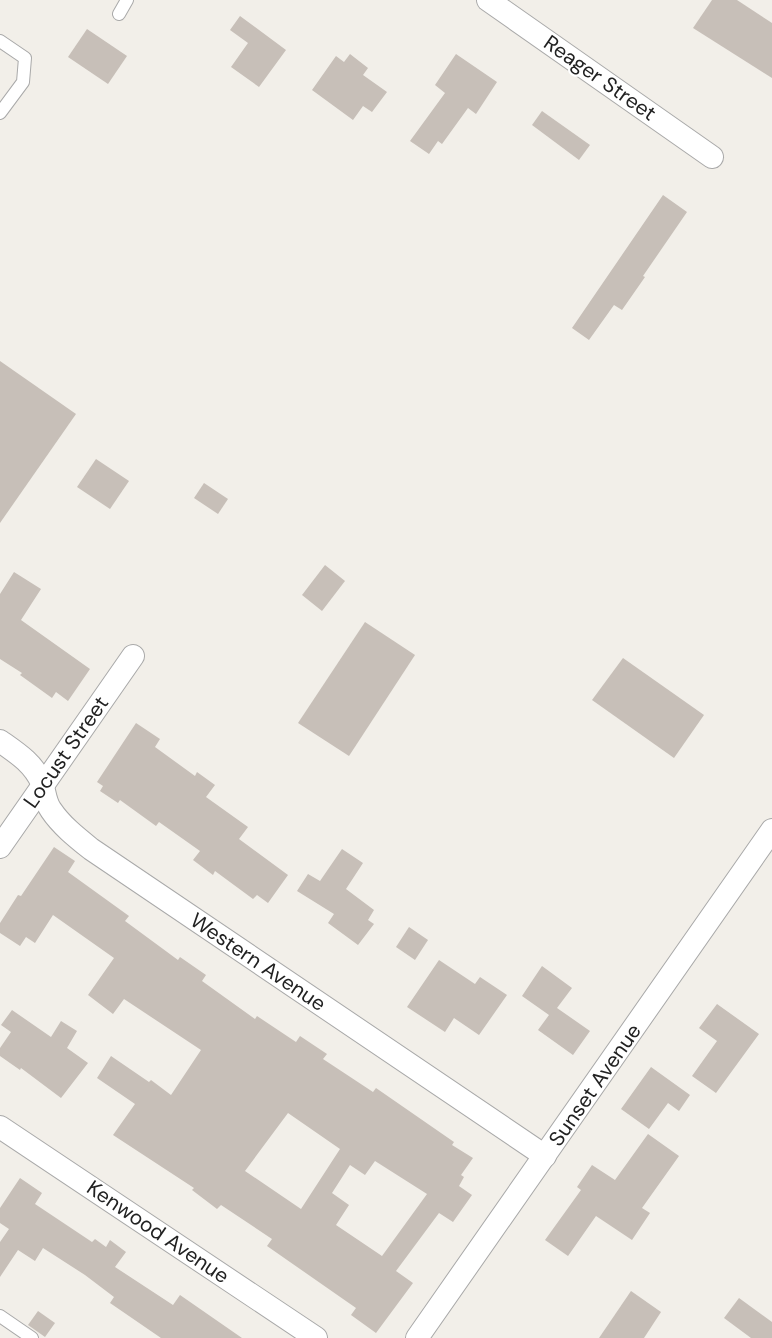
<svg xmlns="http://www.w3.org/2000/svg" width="772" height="1338" font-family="'DM Sans',sans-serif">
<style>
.building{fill:#c7bfb8;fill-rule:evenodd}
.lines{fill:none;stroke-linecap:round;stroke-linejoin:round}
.service-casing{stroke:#a9a9a9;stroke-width:14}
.minor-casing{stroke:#a9a9a9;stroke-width:24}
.service{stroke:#fff;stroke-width:12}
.minor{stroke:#fff;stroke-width:22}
.labels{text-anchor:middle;stroke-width:4.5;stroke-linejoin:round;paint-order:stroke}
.street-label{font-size:21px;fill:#222;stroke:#fff}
</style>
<rect width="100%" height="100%" fill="#f2efe9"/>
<g class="building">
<polygon points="712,0 737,0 772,23 772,78 693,28"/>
<polygon points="240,16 286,50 259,87 231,67 248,43 230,30"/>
<polygon points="87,29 127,56 108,84 68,57"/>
<polygon points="350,54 368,68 363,75 387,92 372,112 363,106 353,120 312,90 336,56 344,62"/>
<polygon points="456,54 497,82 476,114 468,108 442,144 438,141 429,154 410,141 445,93 435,85"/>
<polygon points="542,111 590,145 579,160 532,125"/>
<polygon points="663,195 687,212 643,276 645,277 622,310 614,305 589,340 572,328"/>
<polygon points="0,361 76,414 0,523"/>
<polygon points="96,459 129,481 110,509 77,487"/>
<polygon points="204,483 228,499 218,514 194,498"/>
<polygon points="325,565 345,581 322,611 302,595"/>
<polygon points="14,572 41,589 21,620 90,669 68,701 56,692 52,698 20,675 22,673 0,659 0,594"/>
<polygon points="365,622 415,655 349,756 298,723"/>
<polygon points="623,658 704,715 674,758 592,700"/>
<polygon points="136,723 160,739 155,747 195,776 197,772 215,785 206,797 248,827 239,839 288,875 268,903 257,895 253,899 215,871 213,875 193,860 200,851 159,822 156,826 120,800 118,803 100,791 103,786 97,782"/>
<path d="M54,847l21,14 -7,11 61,44 -4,5 53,39 2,-3 26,18 -4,6 53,38 2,-3 39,26 4,-6 27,18 -4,5 50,33 3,-4 78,54 -2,3 21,13 -12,17 3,2 -5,9 13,9 -19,27 -14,-9 -43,58 17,12 -37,50 -25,-18 5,-7 -89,-62 5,-7 -51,-34 -4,4 -25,-19 2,-2 -81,-53 22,-31 -38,-26 14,-22 38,26 2,-2 20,15 30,-45 -77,-51 -11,15 -25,-19 26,-37 -61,-43 -18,28 -9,-6 -6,9 -20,-13v-10l18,-28 3,1zM288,1113l52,36 -39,60 -56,-38zM375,1161l52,33 -45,62 -46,-31 13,-20 -17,-12 18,-28 15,10z"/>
<polygon points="342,849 363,863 346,889 374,910 368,920 374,924 358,945 328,923 334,914 297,891 308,874 320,881"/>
<polygon points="409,927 428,940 415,960 396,947"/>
<polygon points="439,960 475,984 480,977 507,995 479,1035 454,1018 445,1032 407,1007"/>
<polygon points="542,966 572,988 557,1008 590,1031 573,1055 538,1030 549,1015 522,996"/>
<polygon points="717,1004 759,1034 716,1093 692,1076 717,1041 699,1028"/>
<polygon points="12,1010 51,1037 61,1021 77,1031 67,1048 88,1063 61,1098 21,1068 20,1070 0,1056 0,1048 11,1032 1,1025"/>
<polygon points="651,1067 690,1095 679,1111 668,1103 649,1129 621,1109"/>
<polygon points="648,1134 679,1156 642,1208 650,1213 632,1240 596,1216 568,1256 545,1240 581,1190 577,1187 592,1165 615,1180"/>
<polygon points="20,1178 42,1193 35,1204 92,1242 95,1239 106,1247 110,1240 126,1252 115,1267 173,1305 180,1295 242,1338 161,1338 110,1303 114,1297 85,1275 43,1248 35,1261 18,1250 0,1277 0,1242 9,1229 0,1223 0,1208"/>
<polygon points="631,1291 661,1312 644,1338 599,1338"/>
<polygon points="739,1298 772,1322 772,1338 751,1338 724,1318"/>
<polygon points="38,1311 55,1323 45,1337 28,1325"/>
</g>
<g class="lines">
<defs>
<g id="service">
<polyline points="119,14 127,0"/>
<polyline points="0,41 25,58 23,82 0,113"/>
<polyline points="0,1316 32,1338"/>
</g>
<g id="minor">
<polyline points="488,0 712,157"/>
<path d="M0,741c17,12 33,22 42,42 3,9 3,19 9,27 10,15 25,27 40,39l454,307"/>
<polyline points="0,847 133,656"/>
<polyline points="0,1127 316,1338"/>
<polyline points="417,1338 772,830"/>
</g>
</defs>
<use href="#service" class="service-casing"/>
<use href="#minor" class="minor-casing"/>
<use href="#service" class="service"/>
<use href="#minor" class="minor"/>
</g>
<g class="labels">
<g class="street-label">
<text transform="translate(600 78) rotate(35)" y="7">Reager Street</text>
<text transform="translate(66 752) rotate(-55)" y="7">Locust Street</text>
<text transform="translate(258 962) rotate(34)" y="7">Western Avenue</text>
<text transform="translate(595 1085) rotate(-55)" y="7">Sunset Avenue</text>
<text transform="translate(158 1232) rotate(34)" y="7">Kenwood Avenue</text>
</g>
</g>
</svg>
